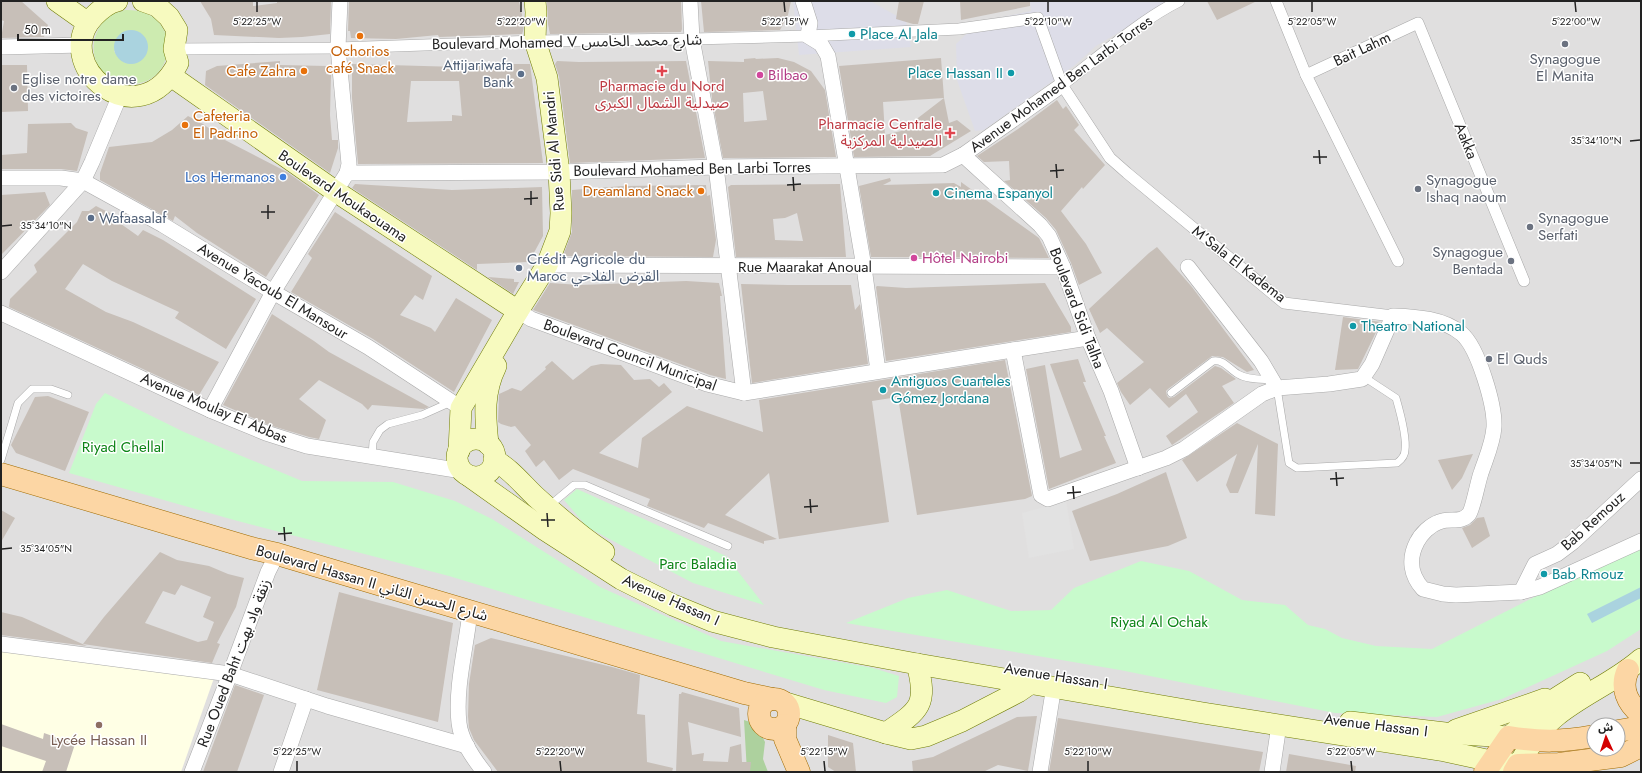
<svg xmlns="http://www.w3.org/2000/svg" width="1642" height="773" font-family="Jost,'Noto Sans Arabic',sans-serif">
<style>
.residential{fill:#e0dfdf;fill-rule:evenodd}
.education{fill:#ffffe5}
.grass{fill:#cdebb0;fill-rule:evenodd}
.forest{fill:#add19e}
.park{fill:#c8facc}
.parking{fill:#e2e2e2}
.plaza{fill:#dddde8}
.water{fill:#aad3df}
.building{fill:#c7bfb8;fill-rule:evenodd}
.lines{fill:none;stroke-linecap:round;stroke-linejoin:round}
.service-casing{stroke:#a9a9a9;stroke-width:8}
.pedestrian-casing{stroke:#a9a9a9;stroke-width:12}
.minor-casing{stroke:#a9a9a9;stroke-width:16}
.secondary-casing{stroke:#707d05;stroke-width:22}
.primary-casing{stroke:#a06b00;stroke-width:23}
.service{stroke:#fff;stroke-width:7}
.pedestrian{stroke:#fff;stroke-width:11}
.minor{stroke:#fff;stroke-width:15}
.secondary{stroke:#f7fabf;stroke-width:21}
.primary{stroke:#fcd6a4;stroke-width:22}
.ticks{fill:none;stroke:#222;stroke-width:1.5}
.culture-dot{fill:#0f9aa8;stroke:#fff;stroke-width:1.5}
.food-dot{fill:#e8710a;stroke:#fff;stroke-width:1.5}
.worship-dot{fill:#6b7280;stroke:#fff;stroke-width:1.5}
.health-dot{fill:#e0444e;stroke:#fff;stroke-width:1.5}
.service-dot{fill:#5c6f8a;stroke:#fff;stroke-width:1.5}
.hotel-dot{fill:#d1479c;stroke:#fff;stroke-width:1.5}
.shop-dot{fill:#3f7fe0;stroke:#fff;stroke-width:1.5}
.education-dot{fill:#8d6e63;stroke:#fff;stroke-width:1.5}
.labels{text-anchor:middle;stroke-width:3;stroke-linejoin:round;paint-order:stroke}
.culture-label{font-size:15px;fill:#0d838f;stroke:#fff;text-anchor:start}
.street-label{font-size:15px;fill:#222;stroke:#fff}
.food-label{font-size:15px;fill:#c56008;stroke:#fff;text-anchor:end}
.worship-label{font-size:15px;fill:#5b616d;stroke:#fff;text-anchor:start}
.service-label{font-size:15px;fill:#4e5e75;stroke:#fff;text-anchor:start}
.hotel-label{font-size:15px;fill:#b23c85;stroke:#fff;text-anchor:start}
.health-label{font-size:15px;fill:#be3a42;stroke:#fff}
.shop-label{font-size:15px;fill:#366cbe;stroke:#fff;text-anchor:end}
.park-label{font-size:15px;fill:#0c8416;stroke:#fff}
.education-label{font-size:15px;fill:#785e54;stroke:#fff}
.ticks-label{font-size:10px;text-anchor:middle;fill:#222;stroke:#fff;stroke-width:3;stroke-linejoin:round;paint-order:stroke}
</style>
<rect width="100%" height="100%" fill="#f2efe9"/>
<path class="residential" d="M1,1h1640v771h-1461l-179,-112zM1594,725h24v24h-24z"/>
<polygon class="education" points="1,648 214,678 181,772 1,772"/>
<path class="grass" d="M125,10c62,-2 52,83 -1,73 -10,-1 -20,-8 -25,-16 -11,-18 -4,-43 14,-53 4,-2 8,-2 12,-4zM139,32l7,8 1,10 -22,13 -8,-7 -3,-5z"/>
<polygon class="forest" points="744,720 756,724 765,742 763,759 768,772 747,772"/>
<g class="park">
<polygon points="105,393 184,432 302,481 393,482 455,501 492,519 600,587 721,641 873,668 899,676 897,697 886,703 824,690 449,576 234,520 69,473 96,404"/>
<polygon points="577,489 726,556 764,605 693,583 630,550 587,527 564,500"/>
<polygon points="1641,543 1641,629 1607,651 1502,699 1437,717 1335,713 1120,670 846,623 908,598 947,590 1011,611 1051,610 1074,588 1141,561 1189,571 1242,600 1285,605 1308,625 1325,629 1342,638 1376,646 1432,649"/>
</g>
<polygon class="parking" points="1066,501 1074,549 1029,558 1022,513"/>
<g class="plaza">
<polygon points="793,1 870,1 906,21 911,47 799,55"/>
<polygon points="1030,1 1171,1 1096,46 1075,65 984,130 975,131 957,80 956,44 979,22 1031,11"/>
</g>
<g class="water">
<circle cx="131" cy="47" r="17"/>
<polygon points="1641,587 1641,598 1592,623 1587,614"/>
</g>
<g class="building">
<polygon points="1,1 21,1 48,25 44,37 1,38 4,21 1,20"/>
<polygon points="200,1 253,1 253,6 277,3 277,1 331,1 330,34 302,37 279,38 214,35 211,19"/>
<polygon points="349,1 519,1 524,24 523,31 522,34 439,37 438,35 396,39 351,38 350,31 348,31"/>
<polygon points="547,1 681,1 682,29 681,32 550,34 548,24"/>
<polygon points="701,1 791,1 788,15 780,30 704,32"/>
<polygon points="899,1 924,1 918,24 913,24 896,19"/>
<polygon points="960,1 1030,1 1030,6 961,20"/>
<polygon points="1207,1 1257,1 1217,20"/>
<path d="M756,58l-1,1 23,-1 16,4 17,9 14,19 11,67 -113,1 -11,-59 -4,-38 36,1v-3zM763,91l4,29 -23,2 -1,-29z"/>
<path d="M941,58l3,40 5,25 8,-3 14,11 -41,25 -76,1 -15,-91zM944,98l-43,33 -16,4 -2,-33z"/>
<polygon points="280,61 280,65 327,66 326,74 331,75 330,115 332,140 338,140 338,148 330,173 205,85 206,71 217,66"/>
<polygon points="557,61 579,62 686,61 705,158 570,163 559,76 555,64"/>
<path d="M352,64l107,3 46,-3h25l13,99 -185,1 -6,-66zM411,81h48l3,35 -10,-1v6l-45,1z"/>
<polygon points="1,65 27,65 28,111 1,112"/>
<polygon points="1057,100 1063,109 1066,106 1079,125 1074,130 1105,165 1083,189 1082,187 1061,211 1086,244 1102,273 1079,285 1071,263 1056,230 1046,218 1004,181 1010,180 1009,161 984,162 977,156 1018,129"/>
<polygon points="188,116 203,124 225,140 287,172 319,195 266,277 197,233 175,216 173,221 100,180 100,173 109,147 152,142 172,130"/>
<polygon points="71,123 76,128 88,132 77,171 61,169 1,169 1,155 27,153 28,124"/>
<polygon points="890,178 891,181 883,185 954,183 961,187 961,182 1039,238 1049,258 871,257 859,186"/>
<polygon points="355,184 452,190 542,187 543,236 529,262 477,264 477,270 352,188"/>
<path d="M840,184l6,73h-110l-8,-70 3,-2zM797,213l6,28 -28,-1 -2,-21 12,-1z"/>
<polygon points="706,185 707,196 710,195 716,240 713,257 563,256 572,232 572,190 623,186"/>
<polygon points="45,192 50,205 1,255 1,195"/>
<polygon points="96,206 116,216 114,219 138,236 143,230 163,240 256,299 226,349 175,318 179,312 112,281 83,264 65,289 106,312 133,322 219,362 199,395 9,307 10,299 37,272 34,265 77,222 82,211 89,211"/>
<polygon points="335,212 432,276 423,300 415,295 400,315 431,328 435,332 456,298 492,320 454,392 373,339 291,292 312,258 308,254"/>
<polygon points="1157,247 1192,287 1254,370 1247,372 1223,357 1212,356 1168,389 1166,391 1167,396 1169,398 1174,397 1215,366 1221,368 1236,379 1222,386 1234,403 1172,445 1166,436 1198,412 1186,394 1169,408 1150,388 1130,405 1121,392 1117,383 1144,362 1107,328 1100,333 1089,309 1149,253"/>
<polygon points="488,277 514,279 514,282 519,282 513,294"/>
<polygon points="686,281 719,283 722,296 720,296 726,379 710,375 533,310 550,283 580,285"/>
<polygon points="1045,283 1071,327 1071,332 886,361 876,287 877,286 906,288"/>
<polygon points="741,284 788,285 851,285 855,310 860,304 868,364 752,383"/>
<polygon points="272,314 314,341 329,352 429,407 424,409 372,405 368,410 362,404 319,380 299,399 326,420 319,439 309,437 269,425 223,405"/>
<polygon points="1343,317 1381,322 1358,369 1335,370"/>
<polygon points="1078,359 1086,382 1083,382 1106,436 1104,436 1116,463 1049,489 1026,369 1045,365 1060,458 1082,450 1050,364"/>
<polygon points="1005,360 1032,496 1025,499 917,515 898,397 872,401 889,522 779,539 769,473 725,515 777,539 764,541 764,544 708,523 704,528 647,506 650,499 573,469 559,480 544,460 536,467 525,451 531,445 515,426 511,427 501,424 498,422 499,394 512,388 521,391 546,369 545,367 552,361 573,380 591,366 601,364 621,365 634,380 650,379 659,387 664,383 672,392 599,453 638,468 642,438 687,406 763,432 759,400"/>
<polygon points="48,396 89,412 65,471 16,453 11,445 35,397"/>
<polygon points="1237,423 1278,444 1275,516 1255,514 1258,444 1238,493 1230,493 1226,485 1237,454 1197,482 1182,460"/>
<polygon points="1473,454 1462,478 1452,490 1438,460"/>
<polygon points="1166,472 1187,538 1168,546 1090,561 1072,511 1117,494"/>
<polygon points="1,510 15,518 1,542"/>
<polygon points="1484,517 1490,536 1472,548 1462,528 1470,525 1477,518"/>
<path d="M160,552l17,8 32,6 19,8 16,4 -8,29 -19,36 3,1 -8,19 -129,-19 21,-27zM181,585l30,12 -8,20 11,5 -7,18 -9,2 -53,-19 18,-32 12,4z"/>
<polygon points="339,592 453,623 438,722 317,690"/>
<polygon points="1,612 22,617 87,646 1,635"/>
<polygon points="491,638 612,667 640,675 637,714 645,715 647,762 673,768 672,772 498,772 474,740 469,728 468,716 469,684 475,645"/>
<polygon points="235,685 264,695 237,772 203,772"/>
<polygon points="682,692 739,708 741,737 688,722 692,755 704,753 703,761 728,762 730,747 741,744 742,762 751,762 750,772 676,772 679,694 681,694"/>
<polygon points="1037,716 1028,771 998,765 983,772 913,772 912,761 933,757 1017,717"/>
<polygon points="1058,718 1263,752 1259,772 1049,772"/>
<polygon points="1,724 43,739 44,733 75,744 66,772 42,772 46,761 1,746"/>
<polygon points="828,735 853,743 856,772 836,772 828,767"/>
<polygon points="1289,754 1356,766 1355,772 1286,772"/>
</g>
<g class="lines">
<defs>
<g id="service">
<path d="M1277,388l12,75 8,5 100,-5c4,-3 8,-7 8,-13 2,-14 -5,-38 -9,-52l-32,-21"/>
<path d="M1171,393l42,-32c11,-2 17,9 25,13 9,6 24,5 35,6"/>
<polyline points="372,457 373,442 380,430 388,424 422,415 451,402"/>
<polyline points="1,460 18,403 32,389 51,389 68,395"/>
<polyline points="549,506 574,485 585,485 728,546"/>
</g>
<g id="pedestrian">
<polyline points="1276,1 1306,75 1398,261"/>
<polyline points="174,49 338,48 535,41 692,39 808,36 959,29 1038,18 1062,85 1110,158 1127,173 1284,303 1393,316"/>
<polyline points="1306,75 1418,23 1524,281"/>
<path d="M1062,85c36,-27 77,-64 117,-84"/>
</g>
<g id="minor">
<polyline points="690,1 692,39 716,167 744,393"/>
<polyline points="803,1 810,23 808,36 821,44 828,56 864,267 878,371"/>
<polyline points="1,47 82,45"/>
<polyline points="963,155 1040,225 1049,236 1063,267 1088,338 1111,391 1138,468"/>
<polyline points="347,173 559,172 716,167 943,165 963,155 1062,85"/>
<polyline points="1,178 61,178 83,181 163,225 273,292 368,347 461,408"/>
<polyline points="547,265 1063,267"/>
<polyline points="1188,267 1261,361 1277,388"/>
<polyline points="1,272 83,181 92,162 120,95"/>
<polyline points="518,311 531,319 707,384 744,393 1088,338"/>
<polyline points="1,313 210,410 266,433 307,446 462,471"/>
<path d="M1013,350l28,145 7,4 118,-41 18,-9 78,-55 15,-6 52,-4 33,-5 10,-15 21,-48c23,1 50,2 69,18 16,14 33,71 32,93 -1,16 -8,31 -13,46 -3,8 -8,36 -12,41 -8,10 -20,3 -30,8 -9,3 -18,12 -22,20 -9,17 -6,34 6,47l20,5 13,1 65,-3 19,-5 101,-46"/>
<polyline points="210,410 273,292 347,173 349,164 338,48 340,1"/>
<polyline points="1521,592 1535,564 1557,554 1573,542 1641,479"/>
<path d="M470,612c-4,36 -15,76 -11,111 2,18 14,35 25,49"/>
<polyline points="1,644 230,674 327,706 467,746"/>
<polyline points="192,772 230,674 268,572 277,554"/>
<polyline points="281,772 306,699"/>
<polyline points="1040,772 1054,686"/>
<polyline points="1272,772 1279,725"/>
</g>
<g id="secondary">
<polyline points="57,1 88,23"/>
<path d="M117,1c-9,2 -16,8 -23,15 -46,48 44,125 84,47l-4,-14 3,-19 -8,-13 -12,-11 -14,-5"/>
<polyline points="171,76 335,191 518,311"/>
<circle cx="476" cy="458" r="19"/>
<path d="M488,444c-3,-28 -5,-52 8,-78"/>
<polyline points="459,451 461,408 518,311 547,265 560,231 561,213 559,172 547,78 535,41 536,12 535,1"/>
<path d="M494,460c16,8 29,25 42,37 22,20 44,39 68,55"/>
<path d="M469,476l76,54 76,49 52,26 39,16 61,16 144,27 286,49 242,38 46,10 27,4c11,-17 21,-35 37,-48 26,-22 60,-35 86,-58"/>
<polyline points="786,703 886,733 911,739 926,736 962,721 1018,692 1031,683"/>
<polyline points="1350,722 1445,733 1509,737 1547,704 1580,683"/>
<polyline points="1456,730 1545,699"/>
<path d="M886,733c34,-23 42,-28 31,-69"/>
</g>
<g id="primary">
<polyline points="1,474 251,548 277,554 744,693 772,699"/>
<path d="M1628,670c-8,17 -1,33 13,44"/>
<circle cx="774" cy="714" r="15"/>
<polyline points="785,725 785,739 799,772"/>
<polyline points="1618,731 1641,727"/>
<path d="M1485,772l24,-35c32,5 52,5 85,-1"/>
<polyline points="1514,772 1518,765 1559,764 1621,756 1641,746"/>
</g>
</defs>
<use href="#service" class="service-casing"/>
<use href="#pedestrian" class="pedestrian-casing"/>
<use href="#minor" class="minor-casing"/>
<use href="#secondary" class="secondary-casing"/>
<use href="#primary" class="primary-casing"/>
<use href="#service" class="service"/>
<use href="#pedestrian" class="pedestrian"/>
<use href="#minor" class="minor"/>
<use href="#secondary" class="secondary"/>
<use href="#primary" class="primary"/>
</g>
<path class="ticks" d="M257,2v10M521,2v10M784,2l1,10M1048,2v10M1312,2v10M1575,2l1,10M1630,141l10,-1M1319,150l1,14M1313,157h14M1056,164l1,14M1050,171l14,-1M793,177l1,14M787,185l14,-1M531,191v14M524,199l14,-1M268,205v14M261,212h14M2,226l10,-1M1630,463h10M1336,472l1,14M1330,479l14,-1M1073,486l1,13M1067,493l14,-1M810,499l1,14M804,507l14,-1M547,513l1,14M541,520h14M284,527l1,14M278,534l14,-1M2,549l10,-1M297,761v10M560,761l1,10M824,761l1,10M1088,761v10M1351,761l1,10"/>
<g class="culture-dot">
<circle cx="852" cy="34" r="4"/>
<circle cx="1011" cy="73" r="4"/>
<circle cx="936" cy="193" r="4"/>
<circle cx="1353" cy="326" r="4"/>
<circle cx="883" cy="390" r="4"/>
<circle cx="1544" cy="574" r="4"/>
</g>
<g class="food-dot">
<circle cx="360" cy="36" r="4"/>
<circle cx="304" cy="71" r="4"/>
<circle cx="185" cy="125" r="4"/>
<circle cx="701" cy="191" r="4"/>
</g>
<g class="worship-dot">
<circle cx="1565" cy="44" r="4"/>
<circle cx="14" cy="88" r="4"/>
<circle cx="1418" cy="189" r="4"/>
<circle cx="1530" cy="227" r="4"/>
<circle cx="1511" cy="261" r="4"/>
<circle cx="1489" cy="359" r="4"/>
</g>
<g class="health-dot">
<path d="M660 65h4v4h4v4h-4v4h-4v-4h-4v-4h4z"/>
<path d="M948 127h4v4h4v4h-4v4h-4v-4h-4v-4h4z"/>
</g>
<g class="service-dot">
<circle cx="521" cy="74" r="4"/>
<circle cx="91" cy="218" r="4"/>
<circle cx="519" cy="268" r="4"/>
</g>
<g class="hotel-dot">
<circle cx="760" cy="75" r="4"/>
<circle cx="914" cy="258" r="4"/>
</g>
<circle class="shop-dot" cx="283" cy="177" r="4"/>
<circle class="education-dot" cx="99" cy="725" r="4"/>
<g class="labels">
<g class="culture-label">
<text x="860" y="39">Place Al Jala</text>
<text x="1003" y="78" text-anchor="end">Place Hassan II</text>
<text x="944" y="198">Cinema Espanyol</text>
<text x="1361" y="331">Theatro National</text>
<text x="891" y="386">Antiguos Cuarteles<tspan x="891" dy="17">Gómez Jordana</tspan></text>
<text x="1552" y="579">Bab Rmouz</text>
</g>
<g class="street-label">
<text transform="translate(567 42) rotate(-1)" y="5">Boulevard Mohamed V شارع محمد الخامس</text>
<text transform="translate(1362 49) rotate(-25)" y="5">Bait Lahm</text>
<text transform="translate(1061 84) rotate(-36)" y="5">Avenue Mohamed Ben Larbi Torres</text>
<text transform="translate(1466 141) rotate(68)" y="5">Aakka</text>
<text transform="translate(554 151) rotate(-95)" y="5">Rue Sidi Al Mandri</text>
<text transform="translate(692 169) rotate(-1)" y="5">Boulevard Mohamed Ben Larbi Torres</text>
<text transform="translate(343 196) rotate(34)" y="5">Boulevard Moukaouama</text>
<text transform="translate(1239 264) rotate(38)" y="5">M’Sala El Kadema</text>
<text x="805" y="272">Rue Maarakat Anoual</text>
<text transform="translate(273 291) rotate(31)" y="5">Avenue Yacoub El Mansour</text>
<text transform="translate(1077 308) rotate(69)" y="5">Boulevard Sidi Talha</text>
<text transform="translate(630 355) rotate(20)" y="5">Boulevard Council Municipal</text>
<text transform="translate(214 408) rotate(23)" y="5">Avenue Moulay El Abbas</text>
<text transform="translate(1593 521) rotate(-42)" y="5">Bab Remouz</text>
<text transform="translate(372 583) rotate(16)" y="5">Boulevard Hassan II شارع الحسن الثاني</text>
<text transform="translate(671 600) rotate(24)" y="5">Avenue Hassan I</text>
<text transform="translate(234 663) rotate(-69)" y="5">Rue Oued Baht زنقة واد بهت</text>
<text transform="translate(1056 676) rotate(9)" y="5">Avenue Hassan I</text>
<text transform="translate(1376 725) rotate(7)" y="5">Avenue Hassan I</text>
</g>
<g class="food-label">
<text x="360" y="56" text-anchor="middle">Ochorios<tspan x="360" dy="17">café Snack</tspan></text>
<text x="296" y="76">Cafe Zahra</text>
<text x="193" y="121" text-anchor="start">Cafeteria<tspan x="193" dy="17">El Padrino</tspan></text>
<text x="693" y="196">Dreamland Snack</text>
</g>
<g class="worship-label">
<text x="1565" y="64" text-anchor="middle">Synagogue<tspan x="1565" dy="17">El Manita</tspan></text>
<text x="22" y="84">Eglise notre dame<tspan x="22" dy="17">des victoires</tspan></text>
<text x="1426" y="185">Synagogue<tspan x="1426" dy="17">Ishaq naoum</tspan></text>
<text x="1538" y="223">Synagogue<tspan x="1538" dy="17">Serfati</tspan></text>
<text x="1503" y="257" text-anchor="end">Synagogue<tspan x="1503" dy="17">Bentada</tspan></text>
<text x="1497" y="364">El Quds</text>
</g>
<g class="service-label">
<text x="513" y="70" text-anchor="end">Attijariwafa<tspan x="513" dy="17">Bank</tspan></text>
<text x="99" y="223">Wafaasalaf</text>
<text x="527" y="264">Crédit Agricole du<tspan x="527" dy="17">Maroc القرض الفلاحي</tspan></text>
</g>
<g class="hotel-label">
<text x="768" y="80">Bilbao</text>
<text x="922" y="263">Hôtel Nairobi</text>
</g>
<g class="health-label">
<text x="662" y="91">Pharmacie du Nord<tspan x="662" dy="17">صيدلية الشمال الكبرى</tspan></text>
<text x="942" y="129" text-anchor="end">Pharmacie Centrale<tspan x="942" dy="17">الصيدلية المركزية</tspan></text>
</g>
<g class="shop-label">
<text x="275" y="182">Los Hermanos</text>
</g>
<g class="park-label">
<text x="123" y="452">Riyad Chellal</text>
<text x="698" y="569">Parc Baladia</text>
<text x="1159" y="627">Riyad Al Ochak</text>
</g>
<g class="education-label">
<text x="99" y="745">Lycée Hassan II</text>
</g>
</g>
<g class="ticks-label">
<text x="257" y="25">5°22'25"W</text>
<text x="521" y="25">5°22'20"W</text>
<text x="785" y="25">5°22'15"W</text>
<text x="1048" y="25">5°22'10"W</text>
<text x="1312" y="25">5°22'05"W</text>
<text x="1576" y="25">5°22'00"W</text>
<text x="1596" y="144">35°34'10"N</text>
<text x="46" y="229">35°34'10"N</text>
<text x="1596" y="467">35°34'05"N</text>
<text x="46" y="552">35°34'05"N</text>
<text x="297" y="755">5°22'25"W</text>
<text x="560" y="755">5°22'20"W</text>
<text x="824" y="755">5°22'15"W</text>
<text x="1088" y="755">5°22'10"W</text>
<text x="1351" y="755">5°22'05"W</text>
</g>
<rect width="1642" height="773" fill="none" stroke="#222222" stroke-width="4"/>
<g transform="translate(1606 737) rotate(357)"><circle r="19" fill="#ffffff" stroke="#a7a7a7"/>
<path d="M0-3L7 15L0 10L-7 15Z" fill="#d40000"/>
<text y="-6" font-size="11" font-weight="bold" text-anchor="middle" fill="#222222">ش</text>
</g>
<path d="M18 34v6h105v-6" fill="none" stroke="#222222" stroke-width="2"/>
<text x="24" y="34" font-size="12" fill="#222222" stroke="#ffffff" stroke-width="3" paint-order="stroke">50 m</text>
</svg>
